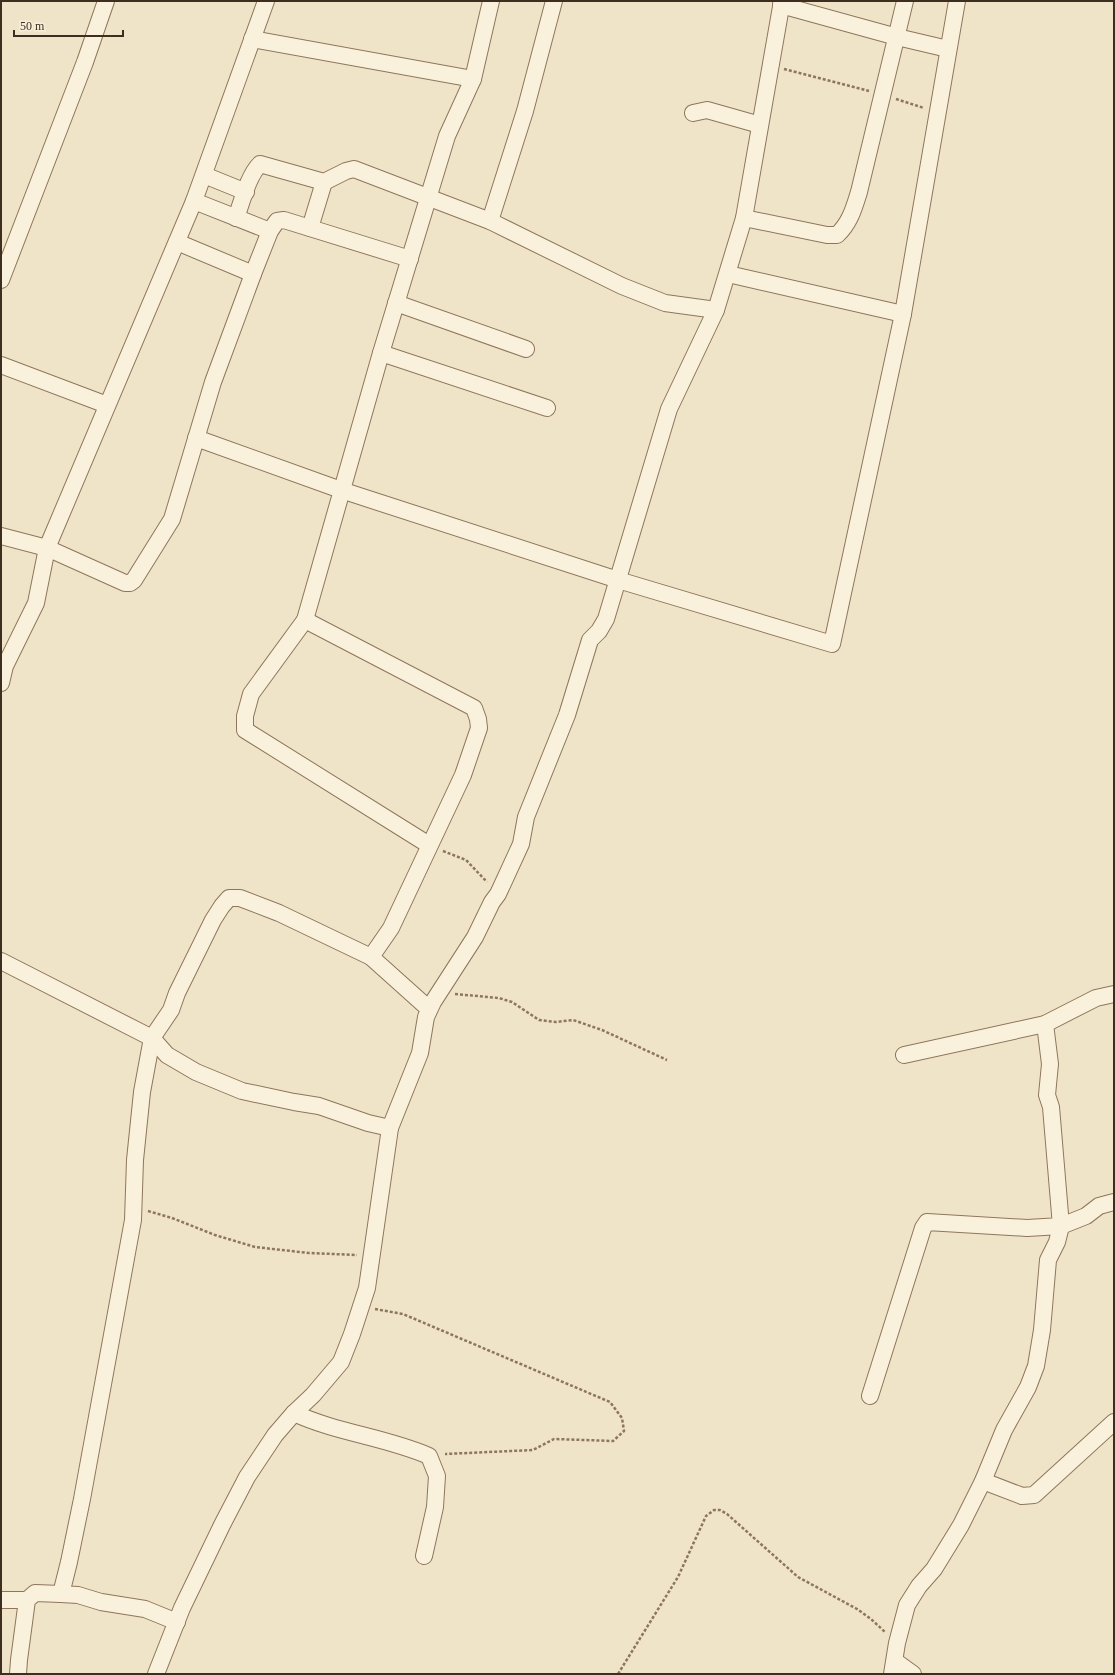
<svg xmlns="http://www.w3.org/2000/svg" width="1115" height="1675" font-family="'Times New Roman',serif">
<style>
.lines{fill:none;stroke-linecap:round;stroke-linejoin:round}
.minor-casing{stroke:#8d765c;stroke-width:18}
.path{stroke:#8d765c;stroke-width:2.5;stroke-dasharray:3 2;stroke-linecap:butt}
.minor{stroke:#faf1dc;stroke-width:16}
</style>
<rect width="100%" height="100%" fill="#f0e4c8"/>
<g class="lines">
<defs>
<g id="minor">
<polyline points="781,5 897,37 948,49"/>
<polyline points="252,39 473,79"/>
<polyline points="693,113 707,110 760,125"/>
<polyline points="204,175 246,192"/>
<polyline points="194,201 270,231"/>
<path d="M236,218c6,-16 12,-42 24,-54l64,18 22,-11 8,-2 136,52 132,65 43,17 51,7"/>
<path d="M744,218l83,17h10c13,-12 17,-27 22,-43l46,-191"/>
<polyline points="490,221 525,111 554,1"/>
<polyline points="310,228 324,182"/>
<polyline points="177,242 253,274"/>
<polyline points="728,274 903,314"/>
<polyline points="1,280 85,62 106,1"/>
<polyline points="396,303 526,349"/>
<polyline points="381,353 547,408"/>
<polyline points="1,365 107,405"/>
<polyline points="196,438 341,490 618,580 832,644 903,314 957,1"/>
<polyline points="1,536 47,548 125,583 130,583 134,580 172,519 213,382 253,274 270,231 277,221 284,220 410,259"/>
<polyline points="1,683 5,666 36,603 47,548 194,201 266,1"/>
<polyline points="429,845 245,730 245,716 251,694 305,620 381,353 447,136 473,79 491,1"/>
<polyline points="371,957 429,1009"/>
<polyline points="1,961 152,1038 167,1055 196,1072 242,1091 294,1102 319,1106 368,1123 390,1128"/>
<polyline points="904,1055 1045,1024 1096,998 1114,994"/>
<polyline points="870,1396 923,1228 927,1222 1027,1228 1061,1226 1051,1107 1047,1095 1050,1064 1045,1024"/>
<path d="M294,1413c43,20 91,24 135,43l8,20 -2,31 -11,49"/>
<polyline points="983,1481 1022,1496 1034,1495 1114,1422"/>
<polyline points="1,1600 27,1600"/>
<polyline points="177,1622 145,1609 101,1602 78,1595 61,1594 69,1562 82,1499 133,1220 135,1160 142,1092 152,1038 171,1010 177,993 213,920 222,906 229,898 240,898 279,913 371,957 391,928 463,775 479,728 478,719 474,708 305,620"/>
<polyline points="895,1661 913,1674"/>
<polyline points="18,1674 19,1660 27,1600 35,1593 61,1594"/>
<polyline points="156,1674 182,1608 222,1525 247,1477 275,1435 294,1413 313,1395 341,1362 352,1334 367,1288 390,1128 420,1053 426,1017 433,1002 475,937 492,902 498,894 521,844 526,817 567,715 590,640 599,631 606,619 669,409 716,310 744,218 782,1"/>
<polyline points="892,1674 897,1643 907,1605 919,1586 934,1569 961,1525 983,1481 1004,1430 1028,1387 1036,1366 1042,1330 1048,1260 1057,1242 1061,1226 1086,1216 1099,1206 1114,1202"/>
</g>
</defs>
<use href="#minor" class="minor-casing"/>
<g class="path">
<polyline points="784,69 869,91"/>
<polyline points="896,99 924,108"/>
<polyline points="443,851 466,860 487,882"/>
<polyline points="455,994 499,998 512,1002 539,1020 556,1022 573,1020 602,1030 667,1060"/>
<polyline points="148,1211 172,1218 215,1235 255,1247 309,1253 357,1255"/>
<polyline points="375,1309 403,1314 610,1402 622,1418 624,1431 613,1441 554,1439 533,1450 445,1454"/>
<polyline points="618,1674 678,1577 706,1516 714,1510 720,1510 727,1514 798,1577 857,1609 871,1619 885,1632"/>
</g>
<use href="#minor" class="minor"/>
</g>
<rect width="1115" height="1675" fill="none" stroke="#3d2e20" stroke-width="4"/>
<path d="M14 30v6h109v-6" fill="none" stroke="#3d2e20" stroke-width="2"/>
<text x="20" y="30" font-size="12" fill="#3d2e20" stroke="#f7eed8" stroke-width="3" paint-order="stroke">50 m</text>
</svg>
